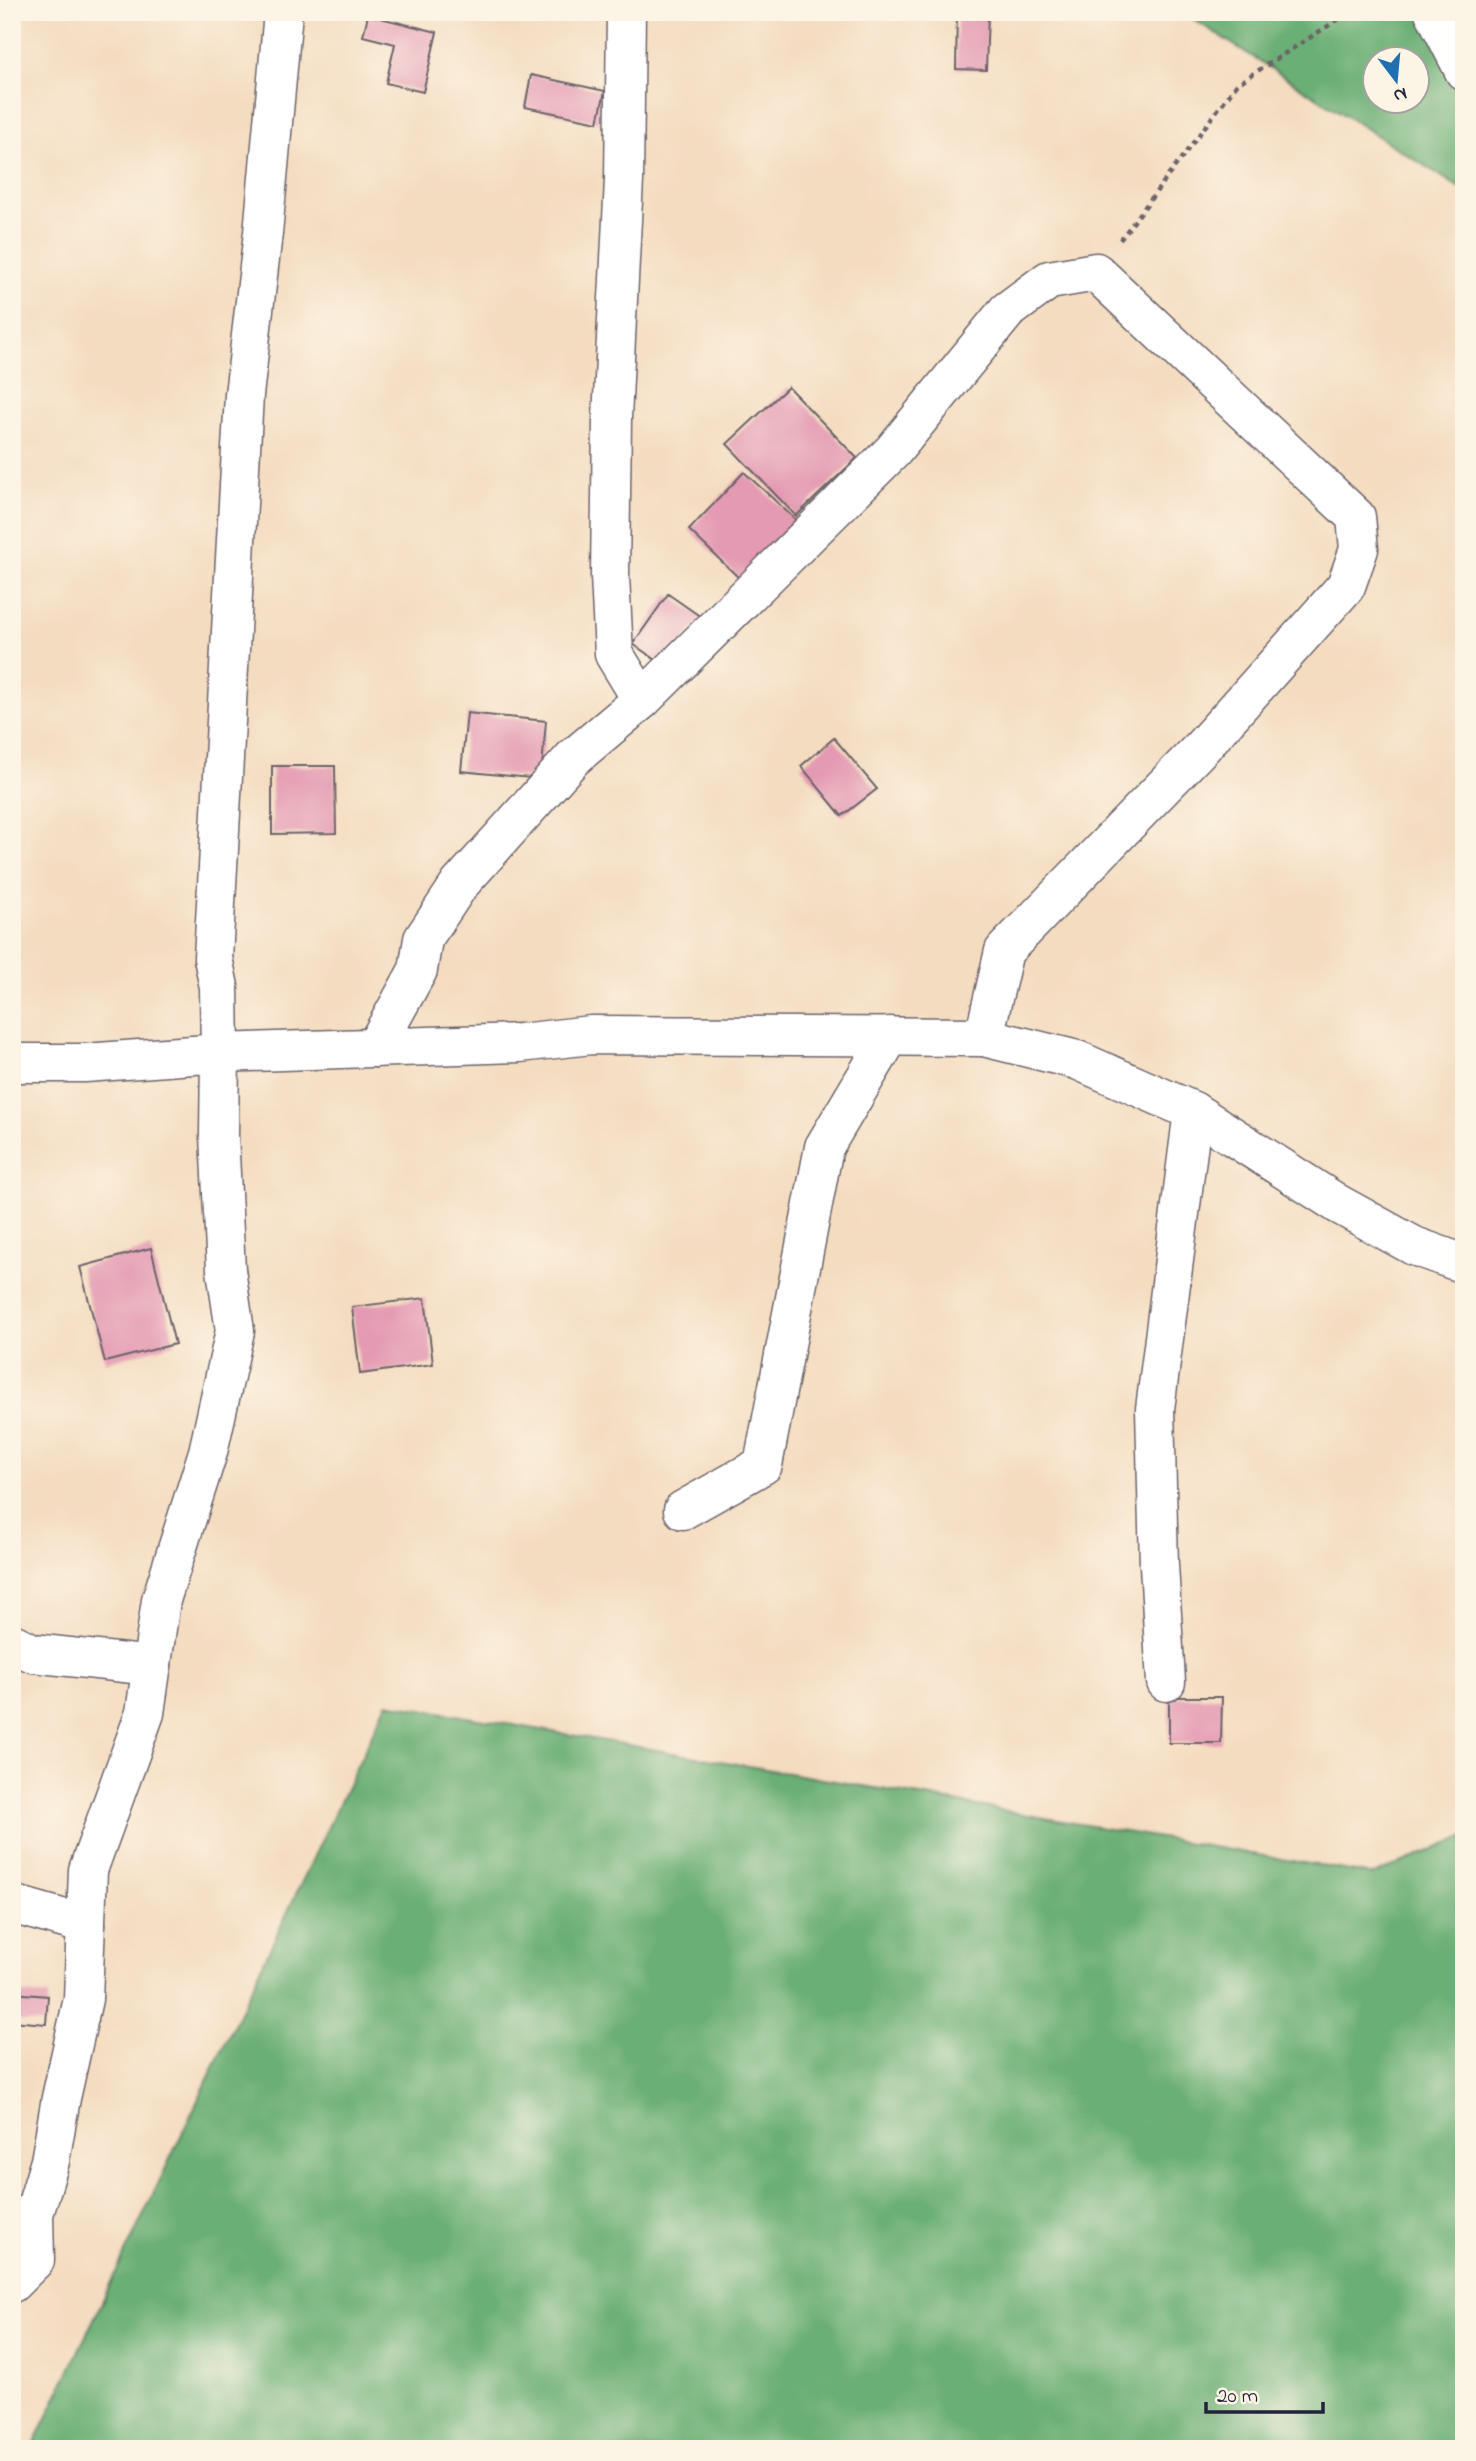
<svg xmlns="http://www.w3.org/2000/svg" width="1476" height="2461" font-family="'Indie Flower',sans-serif">
<style>
.forest{fill:#6aaf74;stroke:#466858;stroke-width:2;fill-rule:evenodd}
.building{fill:#e49ab2}
.lines{fill:none;stroke-linecap:round;stroke-linejoin:round}
.minor-casing{stroke:#6c636a;stroke-width:41}
.path{stroke:#6c636a;stroke-width:4.5;stroke-dasharray:5 5;stroke-linecap:butt}
.minor{stroke:#fff;stroke-width:38}
</style>
<rect width="100%" height="100%" fill="#fcf5e5"/>
<filter id="ink" filterUnits="userSpaceOnUse"><feTurbulence type="fractalNoise" baseFrequency=".0143" numOctaves="2"/><feDisplacementMap in="SourceGraphic" scale="14" xChannelSelector="R" yChannelSelector="G"/><feConvolveMatrix kernelMatrix="1 2 1 2 8 2 1 2 1" color-interpolation-filters="sRGB"/></filter>
<filter id="wash" filterUnits="userSpaceOnUse"><feTurbulence type="fractalNoise" baseFrequency=".00686" numOctaves="4" result="noise"/><feDisplacementMap in="SourceGraphic" scale="28" xChannelSelector="R" yChannelSelector="G"/><feGaussianBlur stdDeviation="1.57" result="paint"/><feColorMatrix in="noise" values="0 0 0 0 0 0 0 0 0 0 0 0 0 0 0 0 0 1.4 0 .05"/><feComposite in="paint" operator="in"/></filter>
<g filter="url(#wash)">
<rect width="100%" height="100%" fill="#f4dcc0"/>
<g class="forest">
<path d="M1182,12h282v188l-1,-10zM1374,60h42v42h-42z"/>
<polygon points="387,1703 1373,1875 1464,1837 1464,2449 32,2449"/>
</g>
<g id="blocks">
<g class="building">
<polygon points="957,12 988,12 986,70 956,69"/>
<polygon points="368,15 437,32 423,92 386,83 395,44 363,36"/>
<polygon points="531,75 605,91 598,122 525,107"/>
<polygon points="788,387 857,458 796,516 727,444"/>
<polygon points="744,472 796,520 740,579 689,530"/>
<polygon points="668,594 701,617 666,667 633,644"/>
<polygon points="467,713 546,721 541,779 461,771"/>
<polygon points="834,738 877,789 842,816 801,766"/>
<polygon points="272,766 335,766 336,833 272,834"/>
<polygon points="151,1248 175,1344 105,1362 80,1267"/>
<polygon points="425,1298 433,1364 360,1374 352,1307"/>
<polygon points="1169,1697 1222,1697 1221,1743 1169,1743"/>
<polygon points="12,1993 48,1996 46,2024 12,2021"/>
</g>
</g>
</g>
<g filter="url(#ink)">
<use href="#blocks" fill-opacity="0" stroke="#6c636a" stroke-width="2"/>
<g class="lines">
<defs>
<g id="minor">
<polyline points="283,12 263,233 244,395 213,958 219,987 220,1053 520,1043 591,1035 984,1037 1077,1060 1193,1111 1338,1204 1414,1246 1464,1264"/>
<polyline points="626,12 624,180 612,418 610,576 614,654 642,700"/>
<polyline points="1434,12 1464,71"/>
<polyline points="375,1048 418,970 423,939 459,885 573,758 642,700 893,451 1007,311 1049,280 1096,272 1356,517 1359,549 1346,586 1203,746 1004,951 984,1037"/>
<polyline points="12,1063 85,1063 220,1053 219,1136 226,1270 235,1331 208,1452 161,1600 145,1713 88,1870 83,1999 61,2098 50,2161 34,2214 35,2260 12,2283"/>
<polyline points="683,1510 763,1465 824,1147 890,1036"/>
<polyline points="12,1643 33,1653 152,1666"/>
<polyline points="1166,1682 1159,1565 1155,1409 1193,1111"/>
<polyline points="12,1904 86,1925"/>
</g>
</defs>
<use href="#minor" class="minor-casing"/>
<polyline class="path" points="1120,240 1237,84 1350,12"/>
<use href="#minor" class="minor"/>
</g>
</g>
<rect width="1476" height="2461" fill="none" stroke="#fcf5e5" stroke-width="42"/>
<g transform="translate(1396 80) rotate(164)"><circle r="33" fill="#fcf5e5" stroke="#a5a1a1" stroke-width="2"/>
<path d="M0-5L12 26L0 18L-12 26Z" fill="#1f6fb2"/>
<text y="-10" font-size="19" font-weight="bold" text-anchor="middle" fill="#22223b">N</text>
</g>
<path d="M1206 2402v10h117v-10" fill="none" stroke="#22223b" stroke-width="3.5"/>
<text x="1217" y="2402" font-size="21" fill="#22223b" stroke="#fcf5e5" stroke-width="5" paint-order="stroke">20 m</text>
</svg>
